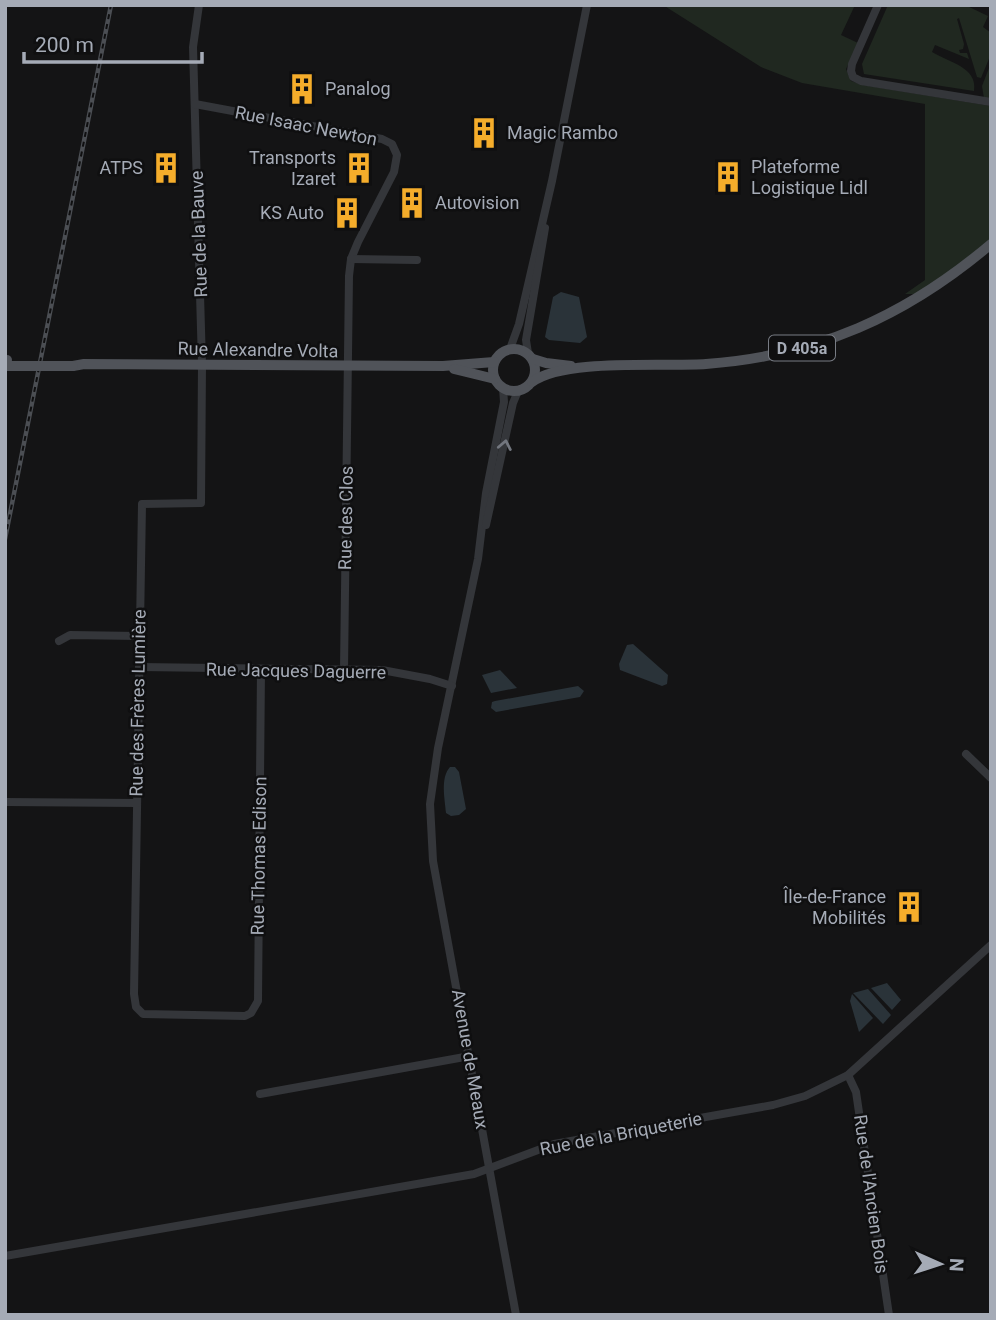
<svg xmlns="http://www.w3.org/2000/svg" width="996" height="1320" font-family="Roboto,sans-serif">
<style>
.green{fill:#202820}
.water{fill:#2a3339}
.lines{fill:none;stroke-linecap:round;stroke-linejoin:round}
.minor{stroke:#34363a;stroke-width:8}
.major{stroke:#505359;stroke-width:10}
.rail-casing{stroke:#4b4e53;stroke-width:4.5}
.rail{stroke:#0f0f10;stroke-width:2;stroke-dasharray:5;stroke-linecap:butt}
.major-bridge{stroke:#505359;stroke-width:10}
.oneway{stroke:#72767e}
.labels{text-anchor:middle;stroke-width:5;stroke-linejoin:round;paint-order:stroke}
.shield{fill:#0f0f10;stroke:#787c84;stroke-width:2}
.shield-label{font-size:16px;font-weight:bold;fill:#a5abb6}
.poi-label{font-size:18px;fill:#a5abb6;stroke:#0f0f10;text-anchor:start}
.street-label{font-size:18px;fill:#a5abb6;stroke:#0f0f10}
</style>
<rect width="100%" height="100%" fill="#141415"/>
<g class="green">
<polygon points="663,5 855,5 841,35 858,43 846,69 851,81 863,85 991,106 991,238 953,270 916,294 905,294 925,280 925,104 802,83 761,67"/>
<path d="M888,5h77l23,11 -5,11 8,6v21l-10,24 -4,-1 -18,-59 -2,1 7,25 -1,5 -4,1 1,3h7l2,6 -34,-14 -3,7c16,10 46,15 42,39l-110,-17 -2,-10z"/>
<polygon points="991,63 991,99 984,98 982,86"/>
</g>
<g class="water">
<polygon points="561,292 579,297 587,337 580,343 549,340 545,337 553,297"/>
<polygon points="633,644 668,675 667,684 662,686 620,670 619,664 627,645"/>
<polygon points="500,670 517,688 491,693 482,675"/>
<polygon points="578,686 584,691 580,697 496,712 491,708 492,702 495,701"/>
<path d="M450,767h5l4,5 7,37 -7,6 -8,1 -5,-3c-1,-14 -6,-35 4,-46z"/>
<polygon points="887,983 901,1000 892,1010 871,988"/>
<polygon points="868,989 891,1015 883,1024 853,993"/>
<polygon points="852,994 873,1018 859,1032 850,1001"/>
</g>
<g class="lines">
<g class="minor">
<polyline points="199,5 193,47 202,364 201,503 142,504 134,994 136,1007 143,1014 245,1016 251,1013 258,1001 261,669"/>
<polyline points="878,5 852,64 851,71 853,77 861,81 991,102"/>
<polyline points="195,104 382,139 392,144 397,155 394,172 358,242 351,259 349,276 344,670"/>
<polyline points="351,259 417,260"/>
<polyline points="510,349 519,324 552,181 587,5"/>
<polyline points="528,353 526,340 545,228"/>
<polyline points="503,388 504,402 486,493 478,559 438,748 430,804 433,861 516,1315"/>
<polyline points="486,525 513,403 518,391"/>
<polyline points="59,641 70,635 139,636"/>
<polyline points="139,667 382,670 430,679 452,686"/>
<polyline points="966,754 991,778"/>
<polyline points="5,802 137,803"/>
<polyline points="848,1075 856,1092 889,1315"/>
<polyline points="260,1094 470,1056"/>
<polyline points="5,1256 474,1174 554,1144 773,1105 805,1096 848,1075 991,945"/>
</g>
<g class="major">
<circle cx="514" cy="370" r="21"/>
<polyline points="533,359 546,363 571,366"/>
<polyline points="5,360 7,360"/>
<polyline points="73,366 84,364 443,366 494,362"/>
<polyline points="454,369 495,379"/>
<path d="M532,382c32,-24 132,-15 174,-18 111,-8 200,-48 285,-120"/>
</g>
<defs>
<polyline id="rail" points="5,539 111,5"/>
</defs>
<use href="#rail" class="rail-casing"/>
<use href="#rail" class="rail"/>
<polyline class="major-bridge" points="6,366 73,366"/>
</g>
<defs><path id="oneway-chevron" d="M-2-3.5L2.5 0L-2 3.5" fill="none" stroke-width="1.6" stroke-linecap="round" stroke-linejoin="round" transform="scale(1.75)"/></defs>
<use class="oneway" href="#oneway-chevron" transform="translate(505 445) rotate(-79)"/>
<defs>
<symbol id="building-bare" viewBox="-9 -9 18 18"><path d="M-4-6H4V6H1V3H-1V6H-4ZM-2.5-4.3h1.7v1.8h-1.7ZM.8-4.3h1.7v1.8H.8ZM-2.5-1h1.7V.8h-1.7ZM.8-1h1.7V.8H.8Z" fill="#f5ad2b" stroke="#0f0f10" stroke-width="2.5" paint-order="stroke"/></symbol>
</defs>
<g fill-rule="evenodd">
<use href="#building-bare" x="280" y="67" width="44" height="44"/>
<use href="#building-bare" x="462" y="111" width="44" height="44"/>
<use href="#building-bare" x="144" y="146" width="44" height="44"/>
<use href="#building-bare" x="337" y="146" width="44" height="44"/>
<use href="#building-bare" x="706" y="155" width="44" height="44"/>
<use href="#building-bare" x="390" y="181" width="44" height="44"/>
<use href="#building-bare" x="325" y="191" width="44" height="44"/>
<use href="#building-bare" x="887" y="885" width="44" height="44"/>
</g>
<g class="labels">
<rect class="shield" x="769" y="335.5" width="66" height="25" rx="5"/>
<g class="shield-label">
<text x="802" y="354">D 405a</text>
</g>
<g class="poi-label">
<text x="325" y="95">Panalog</text>
<text x="507" y="139">Magic Rambo</text>
<text x="336" y="164" text-anchor="end">Transports<tspan x="336" dy="21">Izaret</tspan></text>
<text x="751" y="173">Plateforme<tspan x="751" dy="21">Logistique Lidl</tspan></text>
<text x="143" y="174" text-anchor="end">ATPS</text>
<text x="435" y="209">Autovision</text>
<text x="324" y="219" text-anchor="end">KS Auto</text>
<text x="886" y="903" text-anchor="end">Île-de-France<tspan x="886" dy="21">Mobilités</tspan></text>
</g>
<g class="street-label">
<text transform="translate(306 126) rotate(11)" y="6">Rue Isaac Newton</text>
<text transform="translate(199 234) rotate(-92)" y="6">Rue de la Bauve</text>
<text transform="translate(258 350) rotate(1)" y="6">Rue Alexandre Volta</text>
<text transform="translate(346 518) rotate(-89)" y="6">Rue des Clos</text>
<text transform="translate(296 671) rotate(1)" y="6">Rue Jacques Daguerre</text>
<text transform="translate(138 703) rotate(-89)" y="6">Rue des Frères Lumière</text>
<text transform="translate(259 856) rotate(-89)" y="6">Rue Thomas Edison</text>
<text transform="translate(470 1059) rotate(80)" y="6">Avenue de Meaux</text>
<text transform="translate(621 1134) rotate(-11)" y="6">Rue de la Briqueterie</text>
<text transform="translate(871 1194) rotate(82)" y="6">Rue de l'Ancien Bois</text>
</g>
</g>
<rect width="996" height="1320" fill="none" stroke="#a5abb6" stroke-width="14"/>
<g transform="translate(940 1264) rotate(93)" stroke="#0f0f10" stroke-width="5" paint-order="stroke">
<path d="M0-5L12 26L0 18L-12 26Z" fill="#a5abb6"/>
<text y="-10" font-size="19" font-weight="bold" text-anchor="middle" fill="#a5abb6">N</text>
</g>
<path d="M24 52v10h178v-10" fill="none" stroke="#a5abb6" stroke-width="3.5"/>
<text x="35" y="52" font-size="21" fill="#a5abb6" stroke="#0f0f10" stroke-width="5" paint-order="stroke">200 m</text>
</svg>
